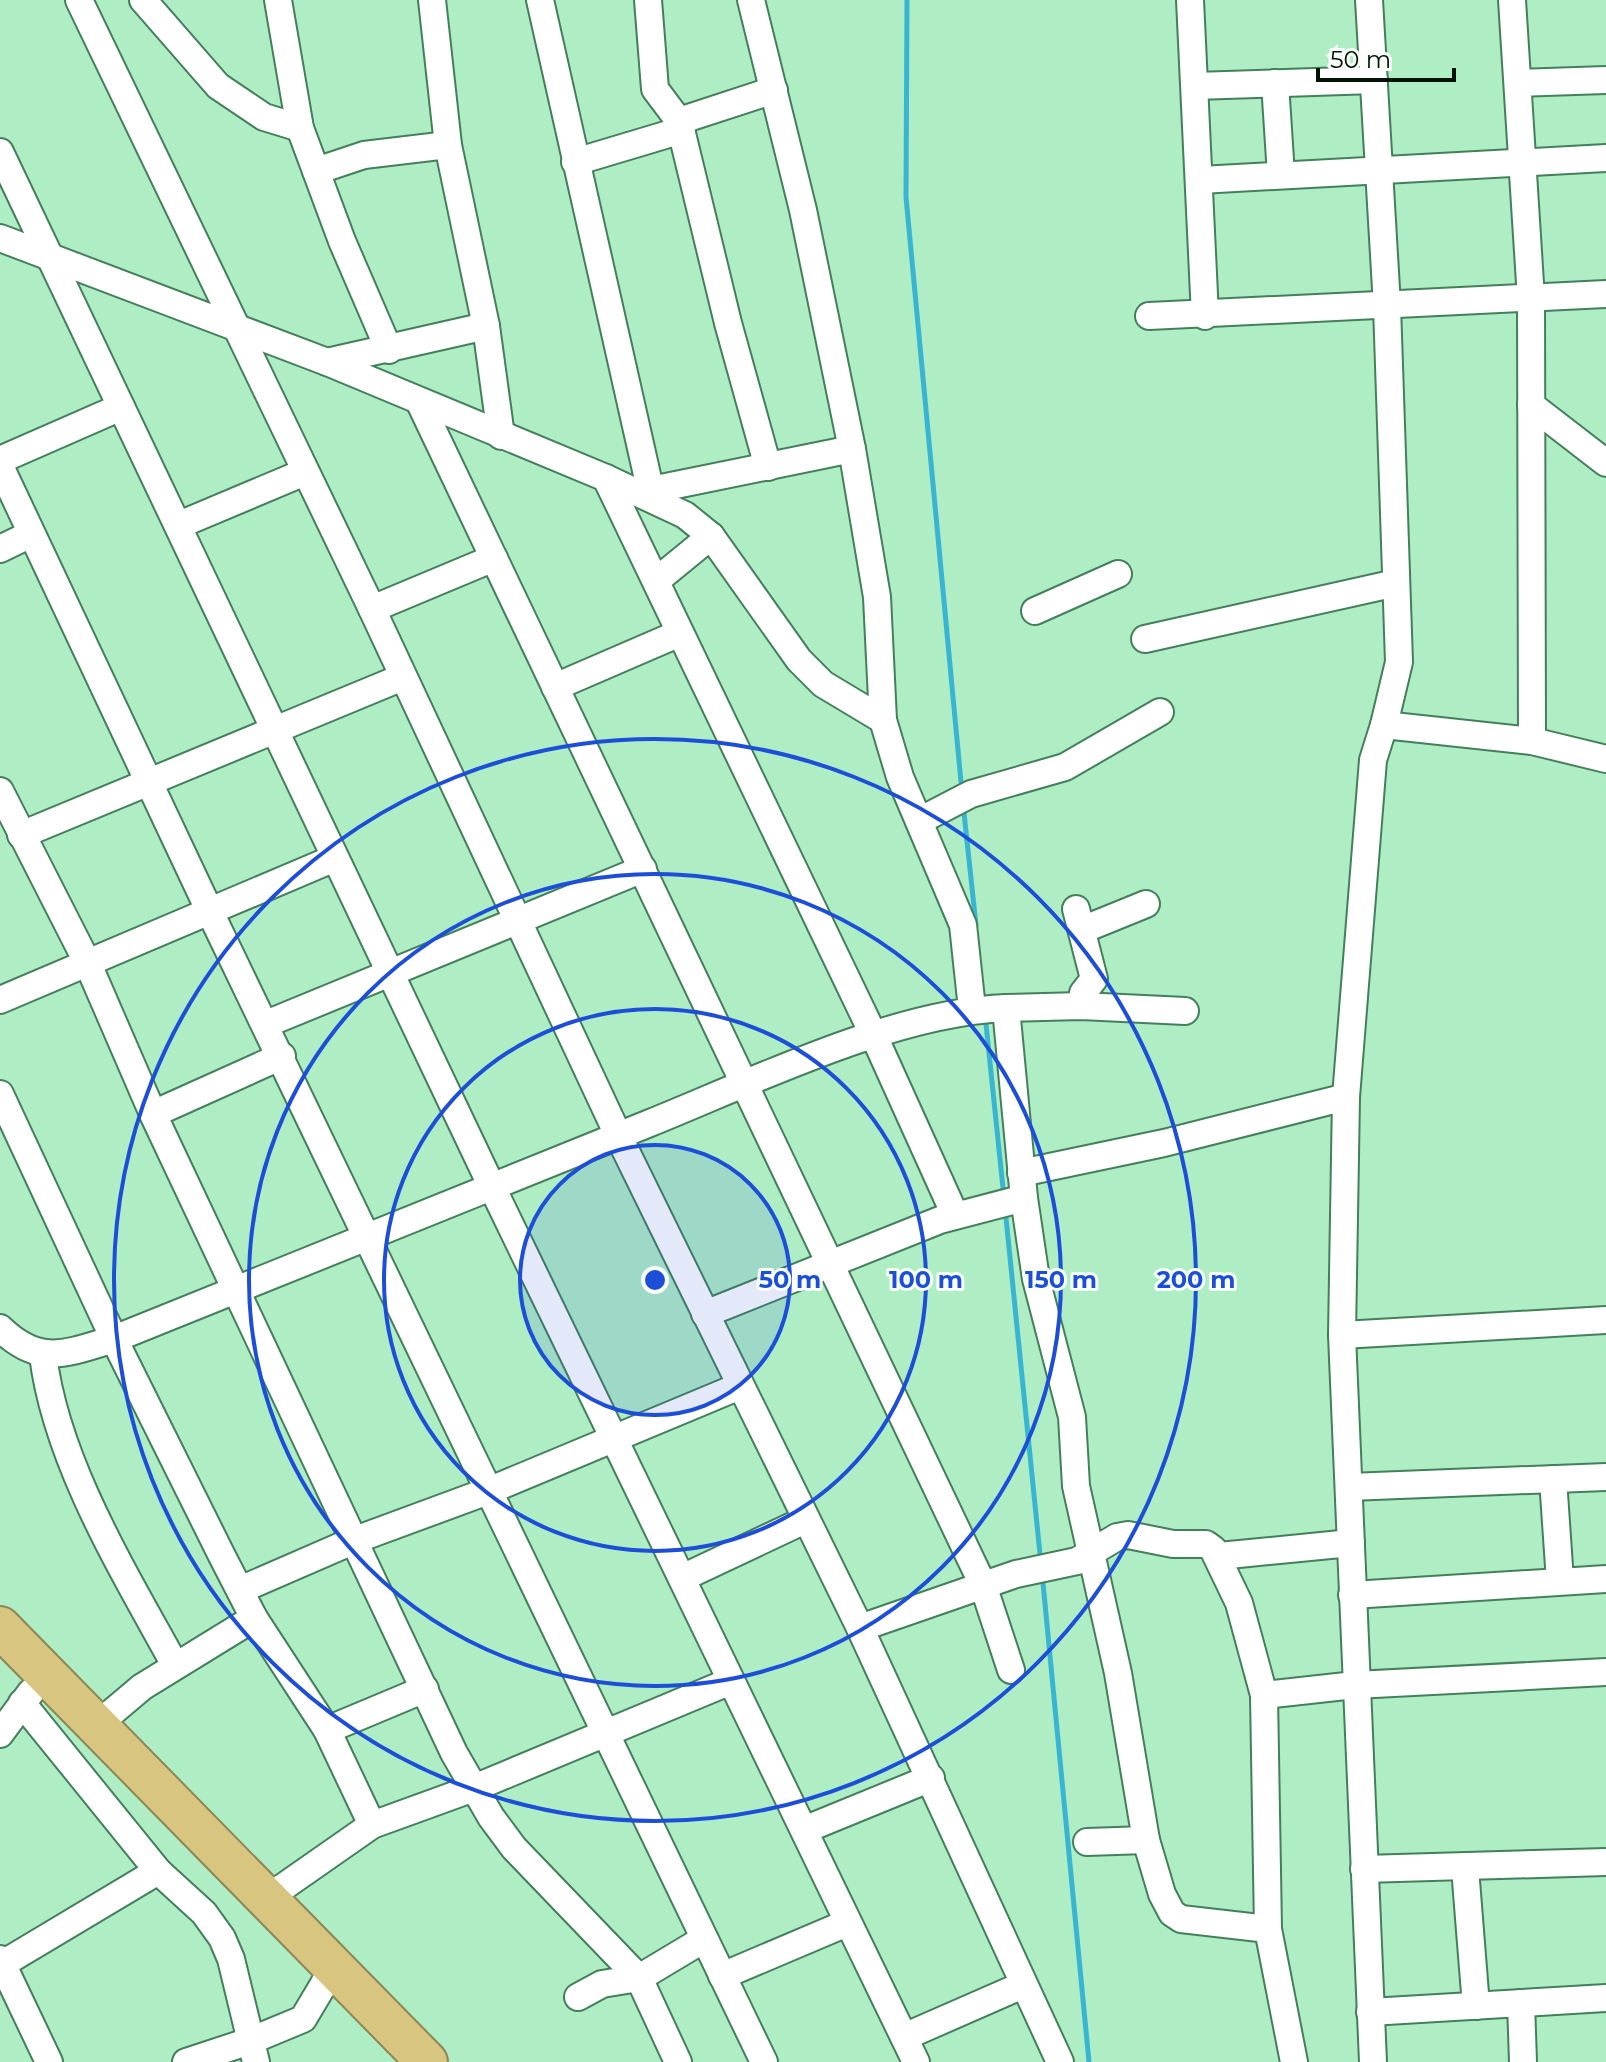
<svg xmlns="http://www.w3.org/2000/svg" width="1606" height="2062" font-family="Montserrat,sans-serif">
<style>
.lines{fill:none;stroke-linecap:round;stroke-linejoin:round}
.stream{stroke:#38b6d1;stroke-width:5}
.minor-casing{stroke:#447f5b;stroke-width:30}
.highway-casing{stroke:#8c8755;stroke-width:44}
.minor{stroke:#fff;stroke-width:26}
.highway{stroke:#d7c580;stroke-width:40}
.ring{fill:none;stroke:#1d4ed8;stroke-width:4}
.centre{fill:#1d4ed8;stroke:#f9fffb;stroke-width:4}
.ring-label{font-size:24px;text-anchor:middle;font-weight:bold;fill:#1d4ed8;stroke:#f9fffb;stroke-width:6;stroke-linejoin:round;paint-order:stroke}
</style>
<rect width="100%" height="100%" fill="#afedc4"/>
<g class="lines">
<g class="stream">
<polyline points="907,0 906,197 961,782"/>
<polyline points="964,813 976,925"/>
<polyline points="986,1024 1003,1188"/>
<polyline points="1006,1218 1040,1554"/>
<polyline points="1043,1583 1089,2062"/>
</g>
<defs>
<g id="minor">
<polyline points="79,0 372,609 618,1135 860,1628 1060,2062"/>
<polyline points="143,0 218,86 264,117 300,128"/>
<polyline points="278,0 300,128 342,241 389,350"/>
<polyline points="432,0 448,145 486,326 501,436"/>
<polyline points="540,0 652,497"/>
<polyline points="648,0 655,89 679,121"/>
<polyline points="751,0 803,210 852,449 877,597 883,720 900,777 963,925 972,1009"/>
<polyline points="1190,0 1205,316"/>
<polyline points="1369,0 1387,306 1399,662 1384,725"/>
<polyline points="1512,0 1531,299 1532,741"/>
<polyline points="1275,83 1281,175"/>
<polyline points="1518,83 1606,80"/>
<polyline points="1195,86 1374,80"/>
<polyline points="0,152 491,1185 916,2062"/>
<polyline points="575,162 682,130"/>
<polyline points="316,171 364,155 448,145"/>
<polyline points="1200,180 1606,158"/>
<polyline points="0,238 327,362 606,478 685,515 711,536 799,660 823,684 883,720"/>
<polyline points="1149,316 1606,294"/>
<polyline points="327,362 486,326"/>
<polyline points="419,401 983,1585 1011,1670"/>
<polyline points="1531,405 1606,463"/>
<polyline points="0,460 121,407"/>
<polyline points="0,466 210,912 764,2062"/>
<polyline points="768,467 728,323 679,121 774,90"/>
<polyline points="606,478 874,1036 955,1215"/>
<polyline points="651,490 852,449"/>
<polyline points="179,525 305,472"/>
<polyline points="0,549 31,534"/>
<polyline points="656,581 711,536"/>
<polyline points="372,609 494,558"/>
<polyline points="1035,611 1118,574"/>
<polyline points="1145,639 1396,583"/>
<polyline points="555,687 680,633"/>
<polyline points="0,791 88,964 153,1114 454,1753 491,1817 514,1848 639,1978 678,2062"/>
<polyline points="919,821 971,794 1065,767 1160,712"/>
<polyline points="21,835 403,677"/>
<polyline points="1076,909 1094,979 1083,993 1081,1006"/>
<polyline points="1082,930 1146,904"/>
<polyline points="0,1000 335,858"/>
<polyline points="1185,1011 1081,1006 1006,1008 1024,1198 1036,1279 1072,1417 1076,1486 1118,1673 1146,1840 1162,1894 1172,1913 1181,1919 1268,1929"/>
<polyline points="266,1024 643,869"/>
<polyline points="0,1094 114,1339 222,1556 254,1618 327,1730 372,1825"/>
<polyline points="153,1114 282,1056"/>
<polyline points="1021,1173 1164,1143 1346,1097"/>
<polyline points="705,1314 940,1220 1024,1198"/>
<path d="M0,1328c40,39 67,25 114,11 178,-73 357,-144 536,-216 104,-42 245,-111 356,-115"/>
<polyline points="1342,1335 1606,1320"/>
<path d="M43,1355c13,107 81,217 132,310"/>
<polyline points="1553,1479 1560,1581"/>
<polyline points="1349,1487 1606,1477"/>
<polyline points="1219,1556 1351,1543"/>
<polyline points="682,1578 805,1520"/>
<polyline points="240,1590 355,1540 488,1491 740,1386"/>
<polyline points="1352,1595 1606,1579"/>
<polyline points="860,1628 1016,1574 1077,1561 1117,1537 1128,1535 1173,1544 1206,1544 1213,1549 1239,1603 1264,1695 1268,1929 1294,2062"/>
<polyline points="1264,1695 1355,1685 1606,1672"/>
<polyline points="22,1703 158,1871 204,1913 222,1938 231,1959 256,2062"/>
<polyline points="97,1725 142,1687 254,1618"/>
<polyline points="327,1730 425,1689"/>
<polyline points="0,1734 31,1692"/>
<polyline points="804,1830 931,1778"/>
<polyline points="1087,1842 1146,1840"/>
<polyline points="1465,1868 1476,2006"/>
<polyline points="1364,1869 1606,1862"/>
<polyline points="266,1899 372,1825 474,1788 731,1681"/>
<polyline points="0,1959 49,2062"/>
<polyline points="4,1963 158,1871"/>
<polyline points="722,1976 847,1923"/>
<polyline points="578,1997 602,1984 639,1978 704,1939"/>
<polyline points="1521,2003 1523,2062"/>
<polyline points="1370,2012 1606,1998"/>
<polyline points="904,2037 1023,1985"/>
<polyline points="186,2062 250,2041 303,2019 334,1967"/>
<polyline points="1373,2062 1342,1335 1346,1097 1373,760 1384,725 1532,741 1606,759"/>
</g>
<polyline id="highway" points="0,1627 427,2062"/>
</defs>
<use href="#minor" class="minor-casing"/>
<use href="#highway" class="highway-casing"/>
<use href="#minor" class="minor"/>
<use href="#highway" class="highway"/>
</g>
<circle cx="655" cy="1280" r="135" fill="#1d4ed8" fill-opacity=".12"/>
<g class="ring">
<circle cx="655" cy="1280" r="135"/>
<circle cx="655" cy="1280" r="271"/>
<circle cx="655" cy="1280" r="406"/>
<circle cx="655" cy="1280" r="541"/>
</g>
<circle cx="655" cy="1280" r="12" class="centre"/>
<g class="ring-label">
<text x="790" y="1288">50 m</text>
<text x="926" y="1288">100 m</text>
<text x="1061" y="1288">150 m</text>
<text x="1196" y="1288">200 m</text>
</g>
<path d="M1318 68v12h136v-12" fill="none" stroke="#001306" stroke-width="4"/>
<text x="1330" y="68" font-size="24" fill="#001306" stroke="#f9fffb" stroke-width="6" paint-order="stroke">50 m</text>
</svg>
